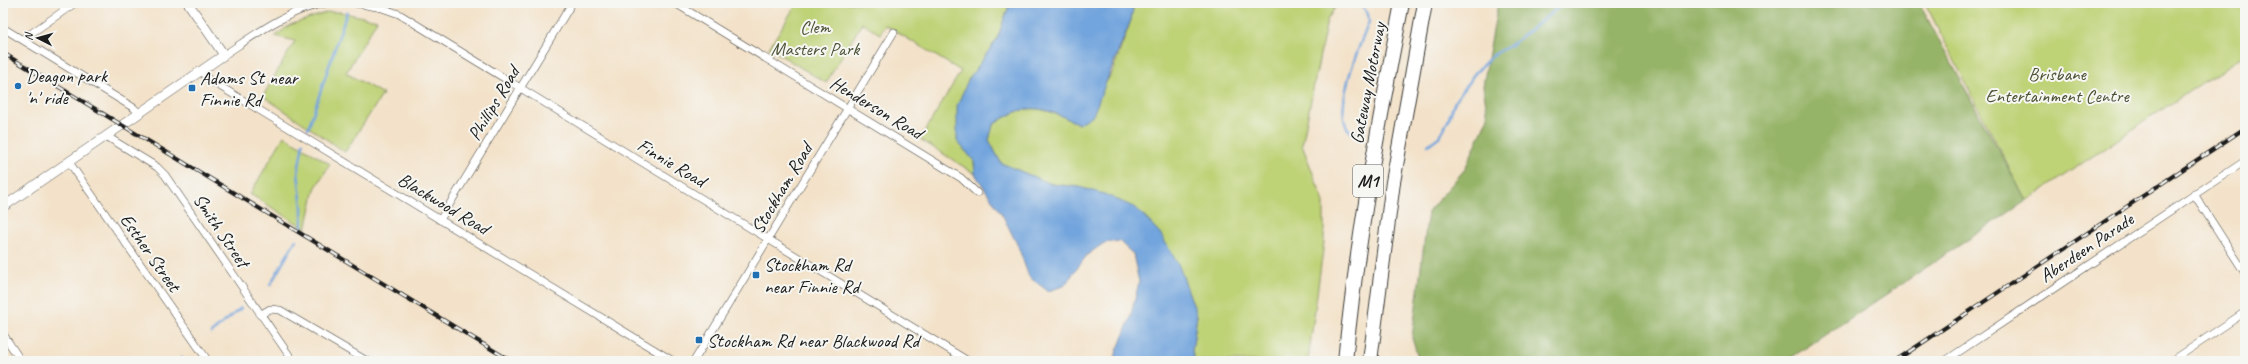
<svg xmlns="http://www.w3.org/2000/svg" width="2248" height="364" font-family="Caveat,sans-serif">
<style>
.green{fill:#bed276;stroke:#6d7749}
.forest{fill:#96b467;stroke:#596842}
.water{fill:#72a4dd;stroke:#47607c}
.lines{fill:none;stroke-linecap:round;stroke-linejoin:round}
.stream{stroke:#72a4dd;stroke-width:2.5}
.minor-casing{stroke:#3c3a36;stroke-width:8}
.tertiary-casing{stroke:#3c3a36;stroke-width:10}
.motorway-casing{stroke:#3c3a36;stroke-width:16}
.minor{stroke:#fff;stroke-width:7}
.tertiary{stroke:#fff;stroke-width:9}
.motorway{stroke:#fff;stroke-width:14}
.rail-casing{stroke:#1c1c1c;stroke-width:4}
.rail{stroke:#f6f6f2;stroke-width:2.5;stroke-dasharray:8;stroke-linecap:butt}
.poi-dot{fill:#1f6fb2;stroke:#f6f6f2;stroke-width:1.5}
.labels{text-anchor:middle;stroke-width:4;stroke-linejoin:round;paint-order:stroke}
.shield{fill:#f6f6f2;stroke:#5d5d5c;stroke-width:1}
.shield-label{font-size:18px;font-weight:bold;fill:#1c1c1c}
.park-label{font-size:19px;fill:#4d5337;stroke:#f6f6f2}
.poi-label{font-size:19px;fill:#1c1c1c;stroke:#f6f6f2;text-anchor:start}
.street-label{font-size:19px;fill:#1c1c1c;stroke:#f6f6f2}
</style>
<rect width="100%" height="100%" fill="#f6f6f2"/>
<filter id="ink" filterUnits="userSpaceOnUse"><feTurbulence type="fractalNoise" baseFrequency=".025" numOctaves="2"/><feDisplacementMap in="SourceGraphic" scale="8" xChannelSelector="R" yChannelSelector="G"/><feConvolveMatrix kernelMatrix="1 2 1 2 8 2 1 2 1" color-interpolation-filters="sRGB"/></filter>
<filter id="wash" filterUnits="userSpaceOnUse"><feTurbulence type="fractalNoise" baseFrequency=".012" numOctaves="4" result="noise"/><feDisplacementMap in="SourceGraphic" scale="16" xChannelSelector="R" yChannelSelector="G"/><feGaussianBlur stdDeviation="0.9" result="paint"/><feColorMatrix in="noise" values="0 0 0 0 0 0 0 0 0 0 0 0 0 0 0 0 0 1.4 0 .05"/><feComposite in="paint" operator="in"/></filter>
<g filter="url(#wash)">
<rect width="100%" height="100%" fill="#f3e2c9"/>
<g class="green">
<polygon points="797,3 1010,3 997,39 968,80 957,141 974,161 975,174 920,139 961,71 885,25 880,34 862,23 826,83 769,48"/>
<path d="M1134,3h204l-11,17 -25,125 22,57v40l-16,119h-113l-3,-9 5,-37 -118,-128 -28,-3 -50,-21 -12,-23 4,-15c35,-25 49,-18 86,-1l33,-51 19,-53z"/>
<polygon points="1925,3 2245,3 2245,54 2026,201"/>
<polygon points="328,12 340,12 377,20 346,73 383,94 345,152 263,96 295,41 275,36 290,25"/>
<polygon points="284,136 330,164 315,189 306,229 250,194"/>
</g>
<polygon class="forest" points="1498,3 1919,3 2026,201 1786,361 1419,361 1412,338 1428,212 1465,169 1488,117 1483,86"/>
<path class="water" d="M1010,3h124l-3,17 -38,95 -14,9c-36,-17 -51,-24 -86,1l-4,15 12,23 50,21 28,3 25,7 32,14 24,25 19,33 18,49 -5,37 3,9h-82l17,-42 9,-37 -6,-28 -14,-13 -15,2 -17,12 -23,31 -16,5 -19,-14 -11,-31 -15,-30 -28,-42 -1,-13 -17,-20v-35l11,-26 29,-41z"/>
<g class="lines">
<g class="stream">
<path d="M1260,3l22,2 78,1c7,4 9,8 9,16 -8,20 -40,93 -18,110 3,1 7,2 9,2"/>
<polyline points="308,129 347,12"/>
<polyline points="1428,145 1440,136 1448,121 1455,101 1475,73 1493,55 1511,45 1564,3"/>
<polyline points="302,228 302,208 298,172 303,143"/>
<polyline points="270,285 296,240"/>
<polyline points="211,333 241,308"/>
<polyline points="178,361 182,358"/>
</g>
</g>
</g>
<g filter="url(#ink)">
<g class="lines">
<defs>
<g id="minor">
<polyline points="355,3 382,8 399,14 968,361"/>
<polyline points="675,3 961,178 977,193"/>
<polyline points="3,28 134,108 139,113"/>
<polyline points="23,39 75,3"/>
<path d="M224,55c32,-21 63,-45 102,-52"/>
<polyline points="201,71 208,79 673,361"/>
<polyline points="106,136 157,167 165,175 293,361"/>
<polyline points="69,162 208,361"/>
<polyline points="2194,194 2245,273"/>
<polyline points="440,220 572,3"/>
<polyline points="260,315 270,309 280,310 367,361"/>
<polyline points="3,334 21,361"/>
<polyline points="694,361 894,32"/>
<polyline points="1945,361 2245,161"/>
<polyline points="2172,361 2245,312"/>
</g>
<polyline id="tertiary" points="3,207 224,55 188,3"/>
<g id="motorway">
<path d="M1345,361c12,-121 34,-239 57,-358"/>
<polyline points="1370,361 1393,182 1425,3"/>
</g>
</defs>
<use href="#minor" class="minor-casing"/>
<use href="#tertiary" class="tertiary-casing"/>
<use href="#motorway" class="motorway-casing"/>
<use href="#minor" class="minor"/>
<use href="#tertiary" class="tertiary"/>
<use href="#motorway" class="motorway"/>
<defs>
<g id="rail">
<polyline points="3,53 511,361"/>
<polyline points="1895,361 2245,128"/>
</g>
</defs>
<use href="#rail" class="rail-casing"/>
<use href="#rail" class="rail"/>
</g>
</g>
<g class="poi-dot">
<circle cx="18" cy="86" r="4"/>
<rect x="188" y="84" width="8" height="8" rx="2"/>
<rect x="752" y="271" width="8" height="8" rx="2"/>
<rect x="695" y="336" width="8" height="8" rx="2"/>
</g>
<g class="labels">
<rect class="shield" x="1353" y="165" width="30" height="32" rx="3"/>
<g class="shield-label">
<text x="1368" y="187">M1</text>
</g>
<g class="park-label">
<text x="815" y="33">Clem<tspan x="815" dy="22">Masters Park</tspan></text>
<text x="2057" y="80">Brisbane<tspan x="2057" dy="22">Entertainment Centre</tspan></text>
</g>
<g class="poi-label">
<text x="26" y="82">Deagon park<tspan x="26" dy="22">'n' ride</tspan></text>
<text x="200" y="84">Adams St near<tspan x="200" dy="22">Finnie Rd</tspan></text>
<text x="764" y="271">Stockham Rd<tspan x="764" dy="22">near Finnie Rd</tspan></text>
<text x="707" y="347">Stockham Rd near Blackwood Rd</text>
</g>
<g class="street-label">
<text transform="translate(1367 83) rotate(-79)" y="7">Gateway Motorway</text>
<text transform="translate(493 103) rotate(-59)" y="7">Phillips Road</text>
<text transform="translate(877 107) rotate(31)" y="7">Henderson Road</text>
<text transform="translate(672 162) rotate(31)" y="7">Finnie Road</text>
<text transform="translate(781 188) rotate(-59)" y="7">Stockham Road</text>
<text transform="translate(444 203) rotate(31)" y="7">Blackwood Road</text>
<text transform="translate(222 230) rotate(56)" y="7">Smith Street</text>
<text transform="translate(2086 247) rotate(-34)" y="7">Aberdeen Parade</text>
<text transform="translate(151 252) rotate(55)" y="7">Esther Street</text>
</g>
</g>
<rect width="2248" height="364" fill="none" stroke="#f6f6f2" stroke-width="16"/>
<g transform="translate(38 38) rotate(276)" stroke="#f6f6f2" stroke-width="3" paint-order="stroke">
<path d="M0-3L7 15L0 10L-7 15Z" fill="#1c1c1c"/>
<text y="-6" font-size="11" font-weight="bold" text-anchor="middle" fill="#1c1c1c">N</text>
</g>
</svg>
